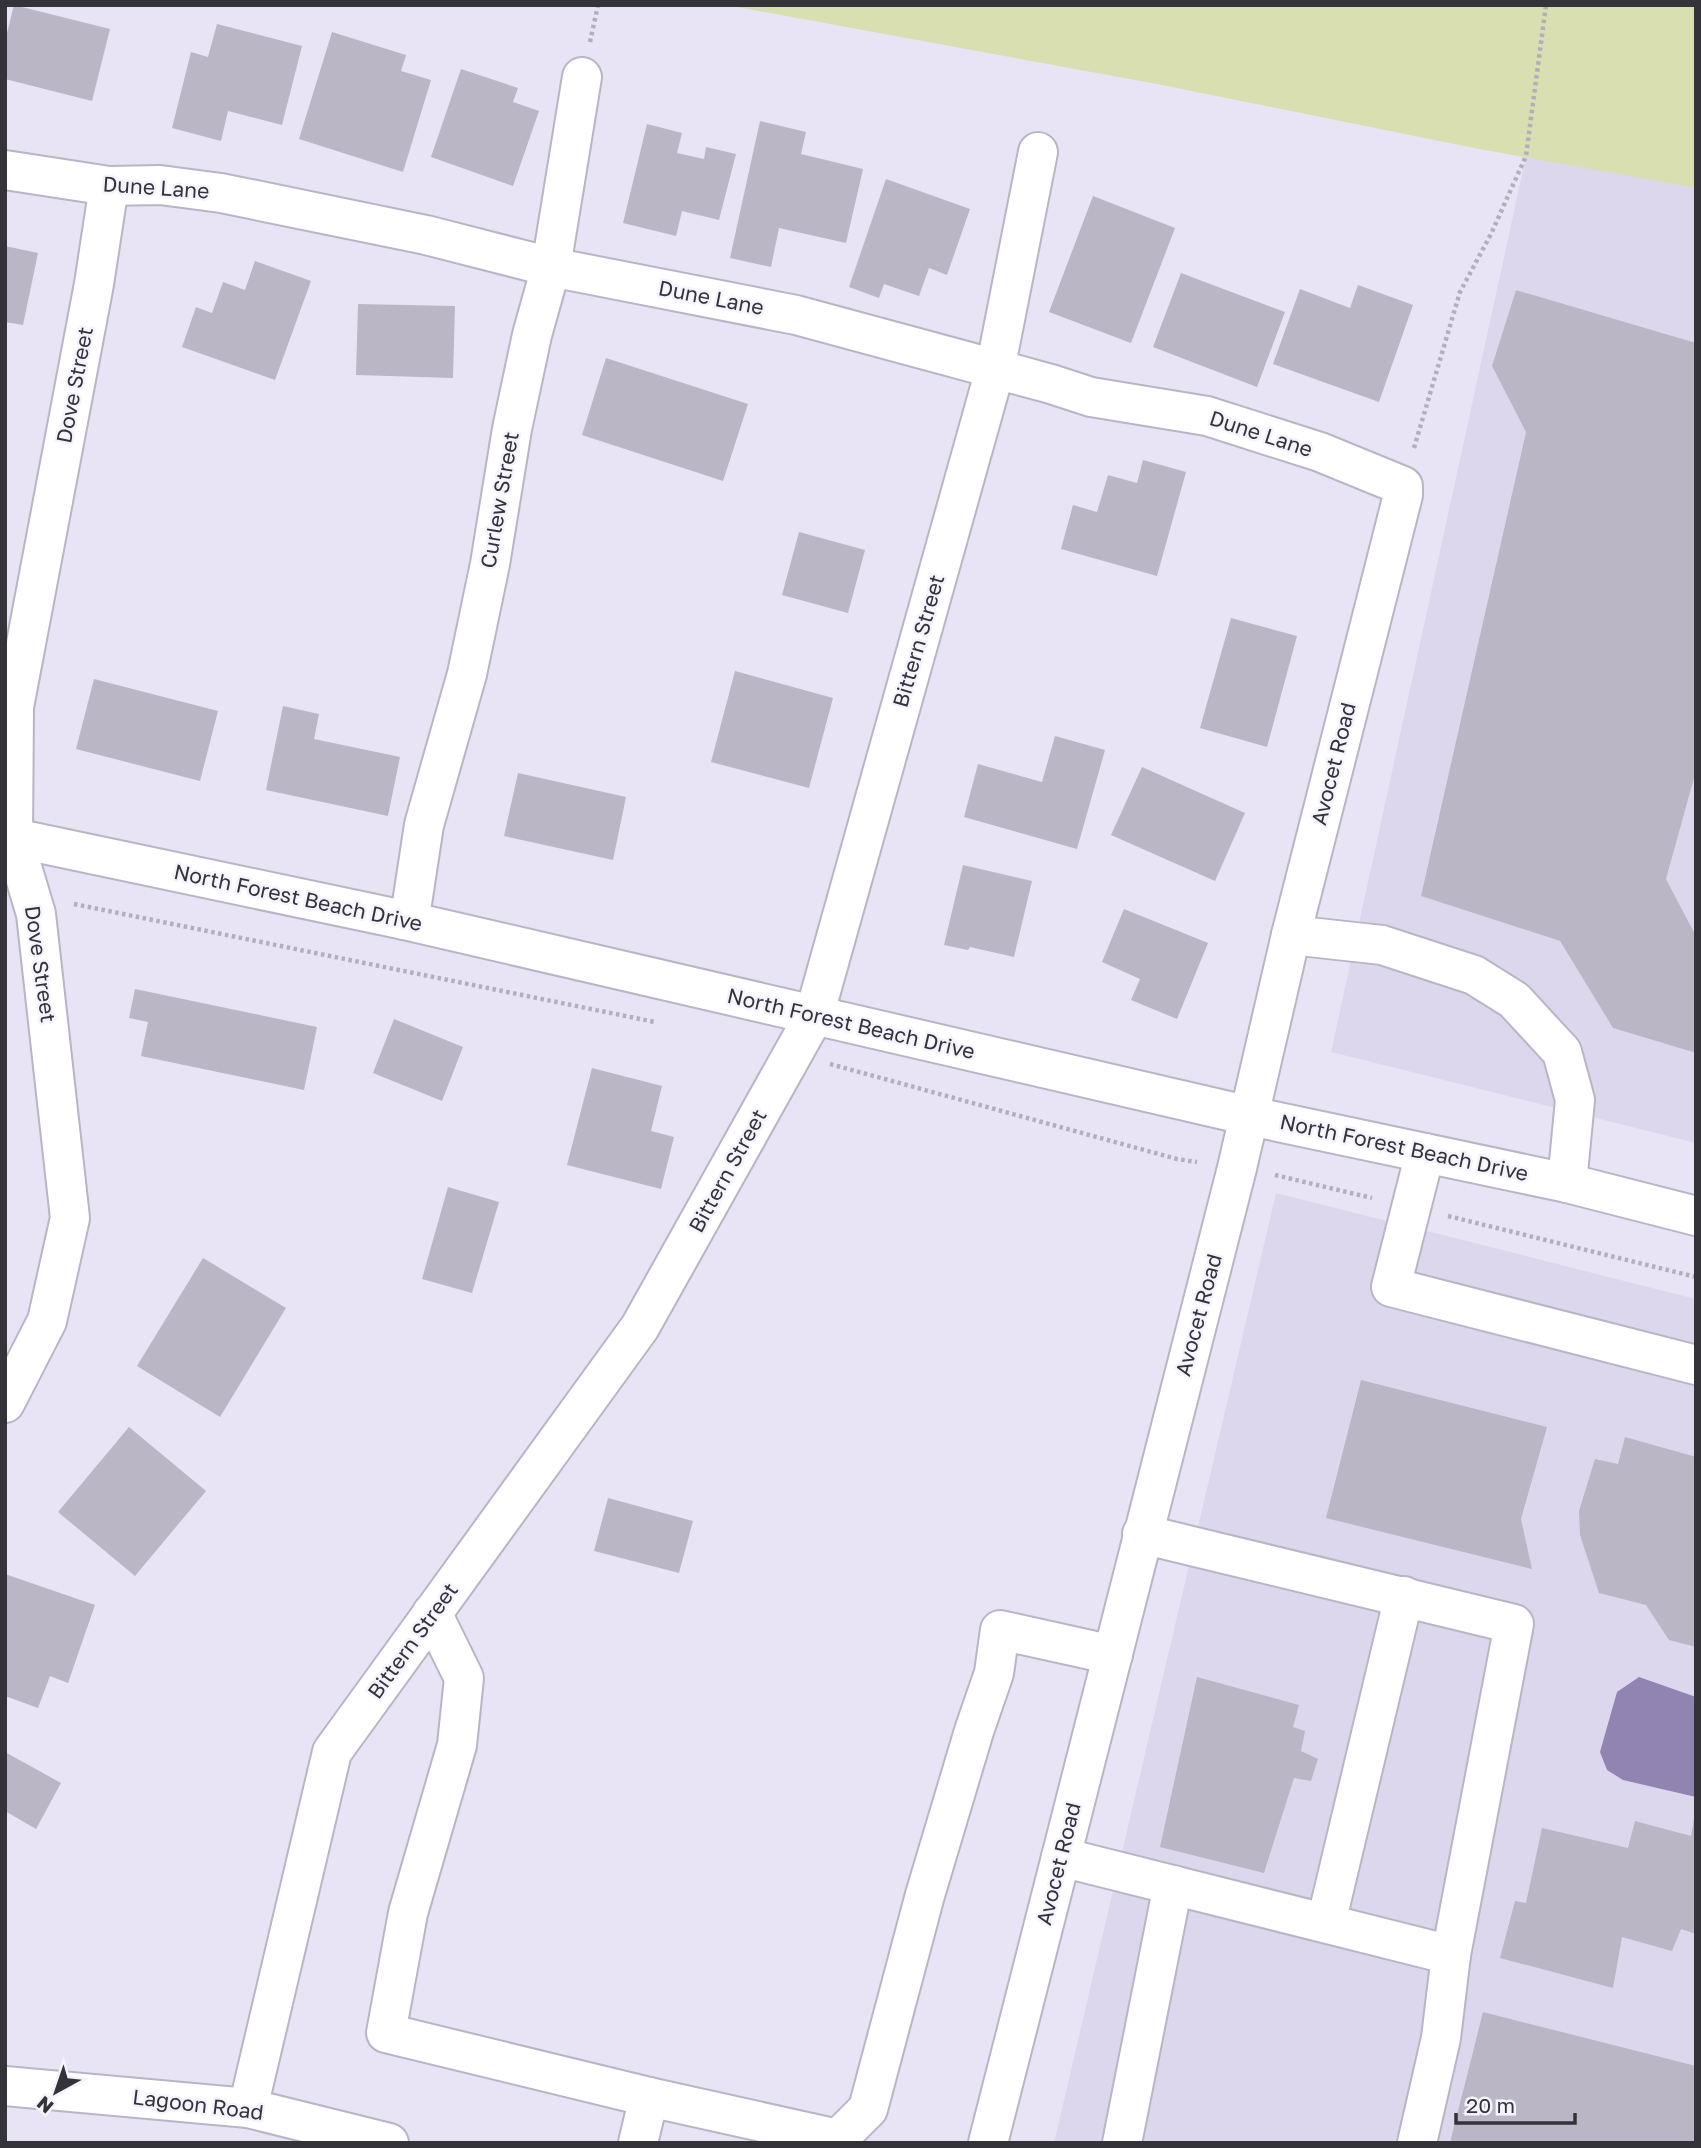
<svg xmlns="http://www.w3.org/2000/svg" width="1701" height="2148" font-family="'Golos Text',sans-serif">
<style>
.built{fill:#ddd7ed}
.green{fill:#d9dfb0}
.water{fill:#9183b2}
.building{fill:#bab6c5}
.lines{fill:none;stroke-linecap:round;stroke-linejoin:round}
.minor-casing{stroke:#b9b5c5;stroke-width:42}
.path{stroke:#b2afbc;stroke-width:4.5;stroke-dasharray:3.5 3.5;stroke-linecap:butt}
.minor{stroke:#fff;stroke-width:38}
.labels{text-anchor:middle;stroke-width:5;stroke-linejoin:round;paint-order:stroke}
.street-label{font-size:21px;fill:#343339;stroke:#f5f3fd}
</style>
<rect width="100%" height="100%" fill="#e9e4f5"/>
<g class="built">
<polygon points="1526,156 1696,188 1696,343 1516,290 1526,432 1421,896 1560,941 1613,1028 1696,1053 1696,1143 1331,1052"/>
<polygon points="1696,771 1696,936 1666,879"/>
<polygon points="1276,1193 1696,1299 1696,2143 1054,2143"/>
</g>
<polygon class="green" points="726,5 1696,5 1696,188 1479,149 1157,84"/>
<polygon class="water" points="1639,1677 1696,1697 1696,1797 1623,1780 1607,1770 1600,1752 1617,1692"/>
<g class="building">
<polygon points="14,5 110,29 92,101 5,79 5,41"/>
<polygon points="217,24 302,46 282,125 228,111 221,141 172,128 191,52 208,57"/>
<polygon points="332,32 406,55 401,71 431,80 403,172 299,139"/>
<polygon points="461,69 518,88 513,102 539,111 513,186 431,157"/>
<polygon points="760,121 806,132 801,154 863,169 846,243 779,228 771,267 730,258"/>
<polygon points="647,124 682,133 677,153 704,159 706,147 736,154 719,220 682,211 676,236 623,223"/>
<polygon points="886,179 970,209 947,275 929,268 919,296 884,284 879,298 849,287"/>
<polygon points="1093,196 1175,228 1131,343 1049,312"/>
<polygon points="5,246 38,253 23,325 5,322"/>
<polygon points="255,261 311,281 275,380 182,347 196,307 212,313 223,282 245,290"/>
<polygon points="1181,273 1285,312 1257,387 1153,347"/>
<polygon points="1358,285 1413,305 1379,402 1273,364 1300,289 1350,308"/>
<polygon points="1516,290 1696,343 1696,771 1666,879 1696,936 1696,1053 1613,1028 1560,941 1421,896 1526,432 1492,366"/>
<polygon points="358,304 455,306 453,378 356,375"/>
<polygon points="606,358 748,404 723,481 582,435"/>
<polygon points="1143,460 1186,472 1157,576 1061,549 1073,505 1097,512 1108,475 1137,483"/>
<polygon points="799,532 865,550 848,613 782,595"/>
<polygon points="1231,618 1297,636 1267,747 1200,728"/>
<polygon points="735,671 833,698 809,788 711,762"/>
<polygon points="94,679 218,711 200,781 76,749"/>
<polygon points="283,706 319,714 314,739 400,757 388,816 266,790"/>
<polygon points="1055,736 1105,750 1077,849 964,817 978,764 1042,782"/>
<polygon points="1142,767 1245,813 1215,881 1111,835"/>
<polygon points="518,773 626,797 613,860 504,836"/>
<polygon points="963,865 1032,881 1014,957 970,947 968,950 944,945"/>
<polygon points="1124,909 1208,943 1177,1019 1131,1000 1140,979 1102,962"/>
<polygon points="135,989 317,1027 304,1090 141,1056 148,1022 129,1018"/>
<polygon points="394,1019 463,1047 442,1101 373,1073"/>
<polygon points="592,1068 662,1086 651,1131 674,1137 661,1189 567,1165"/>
<polygon points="448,1187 499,1202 472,1293 422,1279"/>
<polygon points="203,1258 286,1308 220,1417 137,1366"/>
<polygon points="1361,1380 1547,1427 1521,1519 1532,1569 1326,1518"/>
<polygon points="129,1427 206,1491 135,1576 58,1512"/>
<polygon points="1625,1437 1696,1457 1696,1647 1669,1640 1646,1605 1599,1593 1580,1535 1579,1511 1595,1459 1618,1464"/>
<polygon points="608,1498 693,1521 679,1573 594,1551"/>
<polygon points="5,1574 95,1605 68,1683 50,1676 38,1708 5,1696"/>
<polygon points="1197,1677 1299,1705 1293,1727 1305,1731 1301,1751 1318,1759 1311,1781 1294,1778 1264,1873 1160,1847"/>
<polygon points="5,1752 61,1783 36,1829 5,1811"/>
<polygon points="1694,1819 1696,1934 1681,1929 1672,1951 1622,1937 1613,1988 1500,1958 1515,1901 1526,1903 1542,1828 1628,1848 1635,1821 1691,1836"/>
<polygon points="1483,2012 1696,2066 1696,2143 1450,2143"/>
</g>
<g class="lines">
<defs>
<g id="minor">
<polyline points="5,170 109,186 160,185 221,193 426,235 551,267 796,315 1051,384 1091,397 1207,416 1320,452 1403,486 1403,495 1291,935 1237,1168 988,2143"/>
<polyline points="5,836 404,920 1250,1116 1567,1183 1696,1216"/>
<polyline points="404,920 411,910 424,825 467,674 490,564 512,429 532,335 551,267 582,77"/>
<polyline points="1291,935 1382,945 1474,975 1514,1000 1562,1052 1575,1100 1567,1183"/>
<polyline points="1425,1153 1391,1287 1696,1365"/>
<polyline points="5,1403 47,1321 70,1218 36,914 13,837 14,707 94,284 109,186"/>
<polyline points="1142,1534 1514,1624 1451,1955 1441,2038 1417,2143"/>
<polyline points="432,1613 464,1678 457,1745 408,1913 386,2033 649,2097"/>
<polyline points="1061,1857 1451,1955"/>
<polyline points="1326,1923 1404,1596"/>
<polyline points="5,2086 248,2108 389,2143"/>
<polyline points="248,2108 332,1752 640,1327 814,1016 995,370 1038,152"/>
<polyline points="638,2143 649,2097 838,2139 868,2109 925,1895 974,1731 994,1673 1000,1630 1113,1655"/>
<polyline points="1122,2143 1173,1885"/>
</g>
</defs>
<use href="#minor" class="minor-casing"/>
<g class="path">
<polyline points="590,42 598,5"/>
<polyline points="1414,448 1460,292 1491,234 1526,156 1546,5"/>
<polyline points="74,904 655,1022"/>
<polyline points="830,1064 1177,1159 1197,1162"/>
<polyline points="1275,1175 1372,1198"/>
<polyline points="1448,1216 1696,1277"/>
</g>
<use href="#minor" class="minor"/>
</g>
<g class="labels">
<g class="street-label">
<text transform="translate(156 188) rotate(4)" y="7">Dune Lane</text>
<text transform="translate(711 298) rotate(11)" y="7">Dune Lane</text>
<text transform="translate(75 385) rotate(-79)" y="7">Dove Street</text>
<text transform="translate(1261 434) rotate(18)" y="7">Dune Lane</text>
<text transform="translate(500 500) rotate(-80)" y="7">Curlew Street</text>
<text transform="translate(919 641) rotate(-74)" y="7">Bittern Street</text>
<text transform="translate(1334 764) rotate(-76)" y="7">Avocet Road</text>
<text transform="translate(298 898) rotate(12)" y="7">North Forest Beach Drive</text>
<text transform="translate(40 964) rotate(82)" y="7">Dove Street</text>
<text transform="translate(851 1024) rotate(13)" y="7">North Forest Beach Drive</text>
<text transform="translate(1404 1148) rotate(12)" y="7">North Forest Beach Drive</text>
<text transform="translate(728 1171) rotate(-61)" y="7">Bittern Street</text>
<text transform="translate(1199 1315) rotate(-75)" y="7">Avocet Road</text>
<text transform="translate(413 1641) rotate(-54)" y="7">Bittern Street</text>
<text transform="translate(1059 1864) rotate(-76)" y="7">Avocet Road</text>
<text transform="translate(198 2105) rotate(7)" y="7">Lagoon Road</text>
</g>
</g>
<rect width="1701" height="2148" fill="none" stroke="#343339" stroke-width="14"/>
<g transform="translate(56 2092) rotate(220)" stroke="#f5f3fd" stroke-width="5" paint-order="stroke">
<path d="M0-5L12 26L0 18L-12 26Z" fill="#343339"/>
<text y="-10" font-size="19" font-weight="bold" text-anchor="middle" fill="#343339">N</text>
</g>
<path d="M1456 2113v10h119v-10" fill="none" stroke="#343339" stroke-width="3.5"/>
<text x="1466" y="2113" font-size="21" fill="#343339" stroke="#f5f3fd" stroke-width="5" paint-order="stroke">20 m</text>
</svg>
